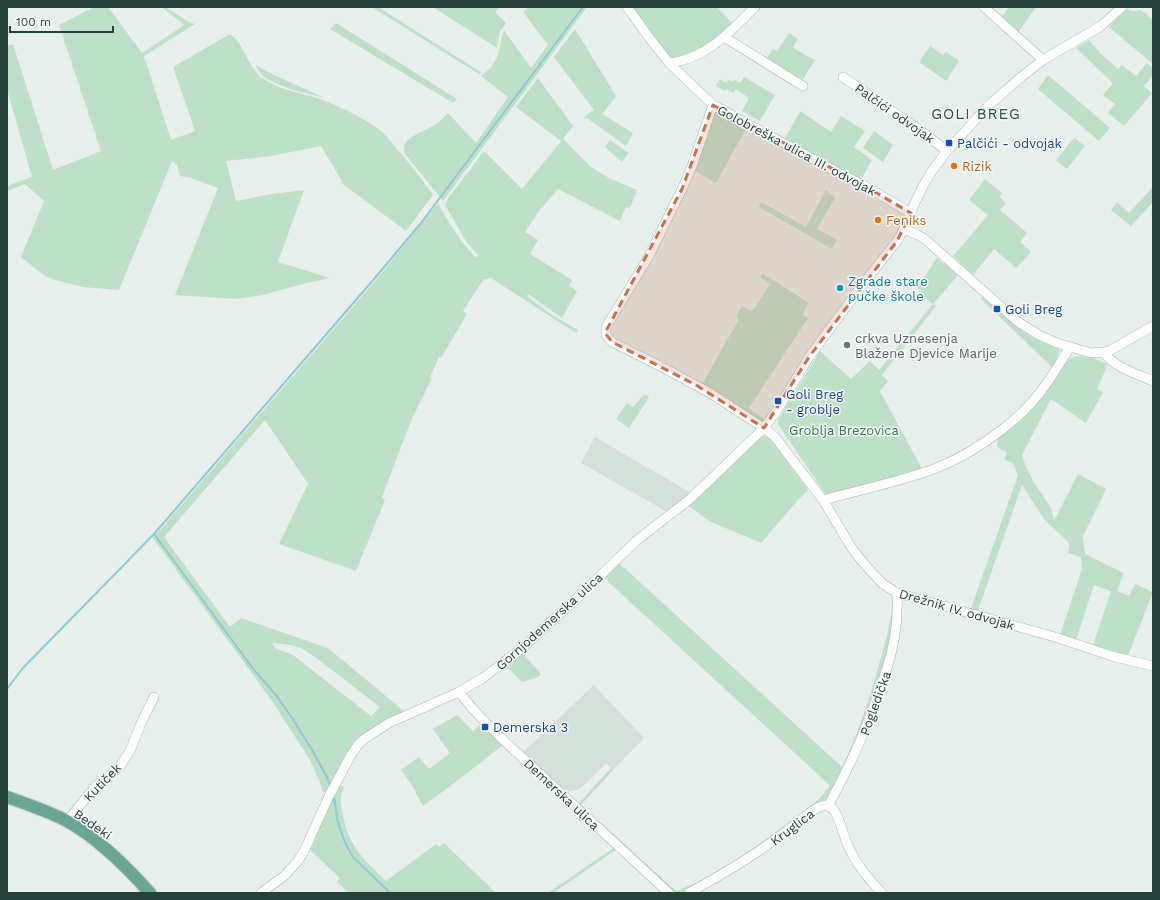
<svg xmlns="http://www.w3.org/2000/svg" width="1160" height="900" font-family="'Work Sans',sans-serif">
<style>
.built{fill:#d4dfda}
.green{fill:#bfe0c8;fill-rule:evenodd}
.lines{fill:none;stroke-linecap:round;stroke-linejoin:round}
.stream{stroke:#8ec9d4;stroke-width:2}
.minor-casing{stroke:#a8b8b2;stroke-width:10}
.major-casing{stroke:#c2cac8;stroke-width:14}
.minor{stroke:#fff;stroke-width:9}
.major{stroke:#6aa596;stroke-width:12}
.marked{fill:#c07456;fill-opacity:0.2;stroke:#c07456;stroke-width:3;stroke-dasharray:8 5;stroke-linejoin:round}
.transit-dot{fill:#1a4fb4;stroke:#f7fbf9;stroke-width:1.5}
.food-dot{fill:#e8710a;stroke:#f7fbf9;stroke-width:1.5}
.culture-dot{fill:#0f9aa8;stroke:#f7fbf9;stroke-width:1.5}
.worship-dot{fill:#6b7280;stroke:#f7fbf9;stroke-width:1.5}
.labels{text-anchor:middle;stroke-width:3;stroke-linejoin:round;paint-order:stroke}
.street-label{font-size:13px;fill:#24423a;stroke:#f7fbf9}
.transit-label{font-size:13px;fill:#164399;stroke:#f7fbf9;text-anchor:start}
.food-label{font-size:13px;fill:#c56008;stroke:#f7fbf9;text-anchor:start}
.culture-label{font-size:13px;fill:#0d838f;stroke:#f7fbf9;text-anchor:start}
.worship-label{font-size:13px;fill:#5b616d;stroke:#f7fbf9;text-anchor:start}
.park-label{font-size:13px;fill:#2d7a4b;stroke:#f7fbf9}
.quarter-label{font-size:15px;letter-spacing:1px;fill:#1f5548;stroke:#f7fbf9}
</style>
<rect width="100%" height="100%" fill="#e6efeb"/>
<g class="built">
<polygon points="595,437 691,493 669,513 581,463"/>
<polygon points="594,685 644,738 613,770 606,763 581,788 577,790 567,792 523,752"/>
</g>
<g class="green">
<path d="M94,7h14l34,46 42,-28 -22,-18h3l24,15 6,2 -51,32 27,84 24,-9 -22,-64 57,-33c15,10 17,33 32,44 19,13 42,15 63,23 20,8 39,17 56,30 8,7 15,17 22,25 11,13 21,26 30,39l-27,36 -66,-49 2,-1 -21,-35 -50,10 -45,5 10,40 36,-7 32,-4 -26,72 52,16 -24,5 -43,12 -26,4 -62,-4 43,-107 -27,-10 -11,-2 -3,-11 -5,-4 -53,129 -37,-3 -23,-6 -14,-5 -24,-19 23,-56 -19,-17 -18,7v-5l25,-9 -25,-88v-43l6,-2 40,126 48,-19 -42,-126z"/>
<polygon points="372,7 378,7 482,73 479,74"/>
<polygon points="433,7 500,7 495,12 506,23 500,32 497,48"/>
<path d="M529,7h58l-144,194 -38,-47c-6,-16 18,-22 28,-28 6,-3 10,-8 15,-13l28,30 32,-46 -27,-21c9,-7 16,-14 18,-26 2,-7 2,-14 5,-20l27,38 17,-23 -25,-33z"/>
<polygon points="629,7 717,7 734,25 704,49 671,60"/>
<polygon points="1009,7 1036,7 1017,34 1000,19"/>
<polygon points="1127,9 1132,11 1141,10 1153,20 1153,64 1109,27"/>
<polygon points="336,23 457,99 453,103 330,29"/>
<polygon points="575,29 616,96 602,114 633,133 626,146 587,118 585,119 584,117 594,110 554,57"/>
<polygon points="789,33 798,39 793,48 815,60 801,82 765,61 773,49 777,51"/>
<polygon points="1089,40 1100,53 1118,69 1122,65 1136,76 1147,63 1153,69 1153,75 1144,86 1152,93 1124,126 1108,113 1115,104 1103,95 1113,83 1076,48"/>
<polygon points="930,46 943,55 946,52 959,61 946,81 919,62"/>
<path d="M255,65l15,8 55,25c-19,-5 -52,-11 -65,-25 -2,-3 -3,-6 -5,-8z"/>
<polygon points="1048,75 1110,128 1099,141 1038,89"/>
<polygon points="744,77 775,95 760,121 742,111 749,98 736,89 733,93 727,89 725,91 716,86 720,79 726,83 729,80 733,82 734,80 740,83"/>
<path d="M538,78l35,48 -10,13 28,28 18,11 28,12 -7,18 -4,-1 -6,14 -62,-32 -19,22 -14,21 13,8 -8,14 42,26 -3,6 8,5 -15,27 -34,-24 -1,2 22,17 29,17 -2,3 -85,-55 -8,2 -20,31 4,3 -26,44 -2,-1 -9,20 2,1 -21,43 -29,76 3,3 -29,71 -77,-27 29,-60 -43,-64 -101,117 66,90 11,-9 87,30 77,64 -45,25 -7,7 -8,12 -8,15 -10,22 -4,-1 -4,-12 -9,-20 -38,-59 -119,-163 223,-258 62,-77c8,15 26,45 39,55l1,-3 -11,-12 -22,-38 4,-8 35,-46 38,38 39,-48 -45,-34zM273,643l17,2 11,3 14,9 65,50 -9,9 -78,-61 -18,-7z"/>
<polygon points="716,111 747,127 716,183 693,170 713,112"/>
<polygon points="800,111 831,132 841,116 865,131 854,147 872,160 860,181 784,140"/>
<polygon points="874,131 893,145 883,162 863,148"/>
<polygon points="1074,138 1085,146 1067,169 1056,160"/>
<polygon points="610,140 629,153 622,162 605,147"/>
<polygon points="985,179 1002,193 999,197 1006,203 1000,210 1027,233 1020,242 1031,252 1016,268 994,249 973,275 953,256 988,215 969,200"/>
<polygon points="1153,187 1153,202 1131,226 1111,210 1117,202 1129,213"/>
<polygon points="826,190 835,198 817,229 837,240 832,249 759,207 761,202 806,227"/>
<polygon points="937,258 958,275 933,304 936,306 882,375 888,381 880,391 922,469 826,495 778,424 778,420 820,351 851,379 870,361 879,370 933,304 923,296 925,293 917,288"/>
<polygon points="762,273 809,303 802,315 808,318 749,408 764,419 761,423 701,386 739,319 736,317 742,306 751,311 754,309 770,284 760,277"/>
<polygon points="983,297 1017,327 1030,336 1060,350 1053,368 981,299"/>
<polygon points="1078,356 1090,357 1108,364 1097,389 1103,392 1086,423 1051,399 1022,455 1025,464 1033,481 1051,508 1054,521 1078,474 1106,489 1083,536 1085,554 1124,573 1117,591 1129,596 1135,584 1153,592 1128,656 1093,645 1111,591 1094,585 1076,640 1060,635 1082,569 1081,557 1068,553 1069,543 1044,519 1022,485 977,613 970,611 1018,475 1013,463 1004,460 1007,453 997,447 998,436 1065,364 1069,359"/>
<polygon points="644,394 649,397 629,428 616,419 627,403 633,407"/>
<polygon points="764,436 767,436 770,438 808,490 798,500 761,543 709,521 689,506 761,437"/>
<path d="M619,563l223,204c14,-28 24,-59 33,-89 8,-27 17,-55 18,-83v43l-22,70 -37,82 -11,12 -90,64 -51,27h-8l-94,-87 -1,-3 32,-35 2,2 -32,35 95,86 22,-9 33,-18 58,-41 30,-24 11,-13 -8,-8 -218,-200z"/>
<polygon points="522,653 541,674 538,677 522,682 506,666"/>
<polygon points="457,715 473,731 481,724 486,729 487,728 503,745 457,781 423,806 411,784 401,770 419,757 429,769 450,753 433,729"/>
<path d="M339,785l5,2c-5,9 -3,18 -1,28 6,33 21,44 43,66l50,-37 3,3 5,-4 52,50h-147l-12,-11 3,-4 -30,-28 2,-3 19,-48z"/>
<polygon points="615,847 617,849 553,893 548,893"/>
</g>
<g class="lines">
<g class="stream">
<polyline points="154,534 254,670 276,695 294,721 312,750 327,777 330,786"/>
<polyline points="7,689 22,669 154,534 374,279 421,223 583,7"/>
<path d="M333,796c3,7 3,15 4,22 3,14 8,26 16,39l37,36"/>
</g>
<defs>
<g id="minor">
<polyline points="627,7 651,40 669,63 713,105 835,171 863,185 911,213"/>
<polyline points="984,7 1043,60"/>
<polyline points="724,37 803,86"/>
<path d="M669,63c37,-4 61,-31 86,-56"/>
<polyline points="843,77 921,131 947,151"/>
<polyline points="713,105 691,169 682,189 648,258 606,327 606,335 612,342 664,368 710,393 764,428 775,437 823,500 853,550 867,567 883,584 897,593 1055,637 1115,657 1153,666"/>
<polyline points="904,229 918,235 926,240 1018,322 1039,335 1057,343 1091,353 1104,352 1111,350 1153,326"/>
<path d="M1104,352c9,15 33,22 49,29"/>
<path d="M823,500c37,-10 75,-18 111,-31 34,-13 74,-40 98,-67 15,-16 26,-36 38,-55"/>
<polyline points="459,692 473,709 500,737 669,893"/>
<path d="M828,806c19,-34 35,-69 48,-106 14,-38 23,-66 21,-107"/>
<polyline points="67,821 94,788 120,766 130,751 142,721 154,697"/>
<polyline points="261,893 284,876 298,861 305,849 329,796 351,755 358,745 364,739 389,723 459,692 483,678 500,665 523,647 575,600 636,541 690,499 764,428 778,409 809,357 860,288 897,241 904,229 914,205 922,188 932,171 947,151 988,106 1021,77 1043,60 1101,26 1122,7"/>
<path d="M689,893c30,-17 60,-34 88,-55 14,-9 27,-23 42,-31 5,-2 10,-2 14,2 6,7 11,28 15,37 8,18 20,33 34,47"/>
</g>
<path id="major" d="M7,797c20,7 41,14 60,24 32,18 59,45 83,72"/>
</defs>
<use href="#minor" class="minor-casing"/>
<use href="#major" class="major-casing"/>
<use href="#minor" class="minor"/>
<use href="#major" class="major"/>
</g>
<path class="marked" d="M713,105l150,80 48,28 -14,28 -88,116 -45,71 -68,-43 -84,-43 -7,-9 77,-144z"/>
<g class="transit-dot">
<rect x="945" y="139" width="8" height="8" rx="2"/>
<rect x="993" y="305" width="8" height="8" rx="2"/>
<rect x="774" y="397" width="8" height="8" rx="2"/>
<rect x="481" y="723" width="8" height="8" rx="2"/>
</g>
<g class="food-dot">
<circle cx="954" cy="166" r="4"/>
<circle cx="878" cy="220" r="4"/>
</g>
<circle class="culture-dot" cx="840" cy="288" r="4"/>
<circle class="worship-dot" cx="847" cy="345" r="4"/>
<g class="labels">
<g class="street-label">
<text transform="translate(895 113) rotate(35)" y="5">Palčići odvojak</text>
<text transform="translate(797 150) rotate(28)" y="5">Golobreška ulica III. odvojak</text>
<text transform="translate(957 609) rotate(16)" y="5">Drežnik IV. odvojak</text>
<text transform="translate(549 621) rotate(-42)" y="5">Gornjodemerska ulica</text>
<text transform="translate(875 703) rotate(-70)" y="5">Pogledička</text>
<text transform="translate(102 782) rotate(-46)" y="5">Kutiček</text>
<text transform="translate(562 794) rotate(43)" y="5">Demerska ulica</text>
<text transform="translate(93 824) rotate(35)" y="5">Bedeki</text>
<text transform="translate(792 827) rotate(-37)" y="5">Kruglica</text>
</g>
<g class="transit-label">
<text x="957" y="148">Palčići - odvojak</text>
<text x="1005" y="314">Goli Breg</text>
<text x="786" y="399">Goli Breg<tspan x="786" dy="15">- groblje</tspan></text>
<text x="493" y="732">Demerska 3</text>
</g>
<g class="food-label">
<text x="962" y="171">Rizik</text>
<text x="886" y="225">Feniks</text>
</g>
<g class="culture-label">
<text x="848" y="286">Zgrade stare<tspan x="848" dy="15">pučke škole</tspan></text>
</g>
<g class="worship-label">
<text x="855" y="343">crkva Uznesenja<tspan x="855" dy="15">Blažene Djevice Marije</tspan></text>
</g>
<g class="park-label">
<text x="844" y="435">Groblja Brezovica</text>
</g>
<g class="quarter-label">
<text x="976" y="119">GOLI BREG</text>
</g>
</g>
<rect width="1160" height="900" fill="none" stroke="#24423a" stroke-width="16"/>
<path d="M10 26v6h103v-6" fill="none" stroke="#24423a" stroke-width="2"/>
<text x="16" y="26" font-size="12" fill="#24423a" stroke="#f7fbf9" stroke-width="3" paint-order="stroke">100 m</text>
</svg>
